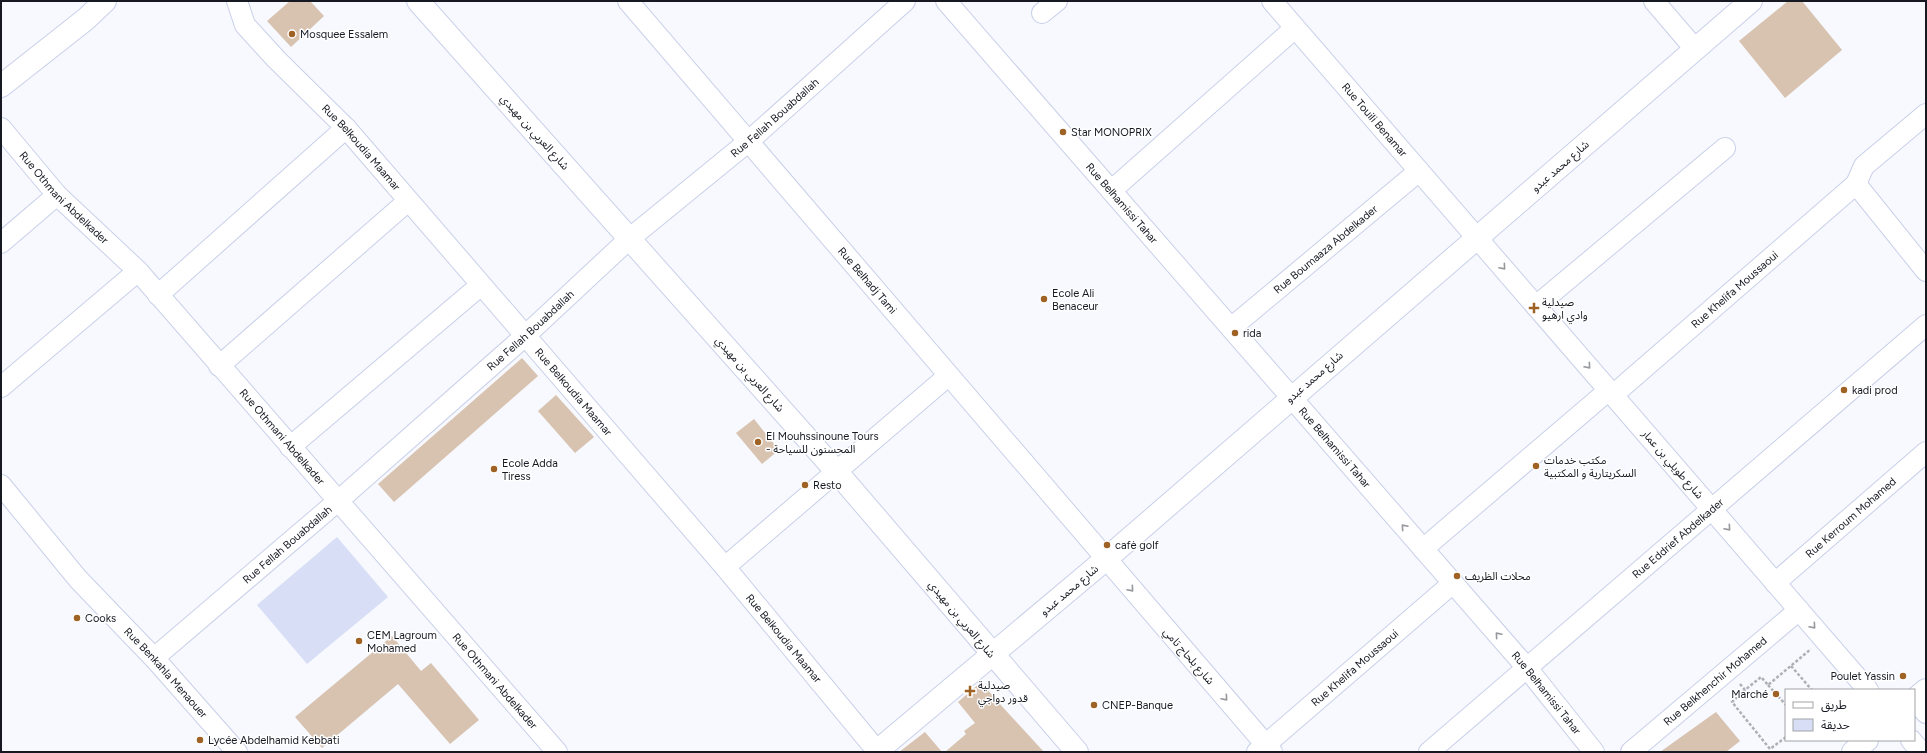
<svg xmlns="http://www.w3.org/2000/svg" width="1927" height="753" font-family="Figtree,'Noto Sans Arabic',sans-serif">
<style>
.green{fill:#d7def5}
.building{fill:#d8c2b0}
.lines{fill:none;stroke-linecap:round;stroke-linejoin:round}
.street-casing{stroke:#c9d0e9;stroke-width:22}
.secondary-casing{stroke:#c9d0e9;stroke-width:24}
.primary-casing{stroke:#c9d0e9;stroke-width:24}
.path{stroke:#adb0b5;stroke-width:2.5;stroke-dasharray:3 2;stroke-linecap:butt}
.street{stroke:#fff;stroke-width:20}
.secondary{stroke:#fff;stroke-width:22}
.primary{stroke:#fff;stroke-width:22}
.oneway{stroke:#96989b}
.poi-dot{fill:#9f6225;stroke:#fff;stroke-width:1.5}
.labels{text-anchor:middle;stroke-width:3;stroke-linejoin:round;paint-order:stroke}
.poi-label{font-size:11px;fill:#161921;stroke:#fff;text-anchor:start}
.street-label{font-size:11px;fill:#161921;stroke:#fff}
</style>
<rect width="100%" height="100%" fill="#f7f9fe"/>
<polygon class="green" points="337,537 388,597 307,664 257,605"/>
<g class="building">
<polygon points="290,1 310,1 324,16 291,47 267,21"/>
<polygon points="1788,1 1802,1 1842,50 1785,98 1739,41"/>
<polygon points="522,358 538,376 394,502 378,484"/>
<polygon points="556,395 594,437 575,453 538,411"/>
<polygon points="754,419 779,450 762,464 736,433"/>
<polygon points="392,636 421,671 431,663 479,720 450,744 398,684 322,748 295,717"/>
<polygon points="981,682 998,702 1044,752 945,752 966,734 964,731 975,723 958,702"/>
<polygon points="1716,712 1740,741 1726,752 1660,752"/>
<polygon points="925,732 942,752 899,752"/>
</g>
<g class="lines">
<defs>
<g id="street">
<path id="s1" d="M237,1l8,24 31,34 70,69 379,439 153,185"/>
<path id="s2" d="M628,1l644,751"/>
<path id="s3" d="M946,1l581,667 67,84"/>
<path id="s4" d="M1272,1l596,689"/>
<polyline points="1654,1 1695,49"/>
<polyline points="1042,13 1057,1"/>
<path id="s5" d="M1,128l56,67 81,76 419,481"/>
<polyline points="1856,184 1926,271"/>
<polyline points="1112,190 1295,28"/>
<polyline points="1,243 57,195"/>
<polyline points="158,295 346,128"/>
<polyline points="1536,306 1725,148"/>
<path id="s6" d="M1231,328l188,-157"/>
<polyline points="219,366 408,201"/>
<polyline points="1,387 138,271"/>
<path id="s7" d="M1613,395l243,-211 8,-18 62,-52"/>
<polyline points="290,447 481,285"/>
<path id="s8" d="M1,485l77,94 76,79 83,94"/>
<polyline points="1423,549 1609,390"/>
<polyline points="725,567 948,376"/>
<path id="s9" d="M1775,583l151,-131"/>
<path id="s10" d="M154,658l184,-157 187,-165 104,-97 120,-98 156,-140"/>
<polyline points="1914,699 1926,713"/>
<polyline points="1911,740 1921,752"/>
<path id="s11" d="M1257,752l196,-169"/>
<path id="s12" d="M1429,752l497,-427"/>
<path id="s13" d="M1631,752l168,-142"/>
</g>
<g id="secondary">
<polyline points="1,86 86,19 105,1"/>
<polyline points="876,752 1106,559 1751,1"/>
</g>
<g id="primary">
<polyline points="418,1 836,471 1077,752"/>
<polyline points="1914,700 1926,690"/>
<polyline points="1853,752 1867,740"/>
</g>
</defs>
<use href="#street" class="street-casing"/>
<use href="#secondary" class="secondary-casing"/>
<use href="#primary" class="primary-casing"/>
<g class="path">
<polyline points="1791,666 1812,690"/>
<polyline points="1740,684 1745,690 1761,677 1768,685 1811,649"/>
<polyline points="1768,685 1786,705"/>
<polyline points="1745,690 1732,702 1770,749 1786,737"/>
</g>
<use href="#street" class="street"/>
<use href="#secondary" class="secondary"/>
<use href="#primary" class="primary"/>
</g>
<defs><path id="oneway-chevron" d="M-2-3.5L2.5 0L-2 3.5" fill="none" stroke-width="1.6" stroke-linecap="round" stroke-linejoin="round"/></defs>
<g class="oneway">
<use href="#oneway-chevron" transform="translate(1503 267) rotate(49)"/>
<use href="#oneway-chevron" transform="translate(1588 366) rotate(49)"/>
<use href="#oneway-chevron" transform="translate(1404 527) rotate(-131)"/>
<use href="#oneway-chevron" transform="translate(1728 528) rotate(49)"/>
<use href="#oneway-chevron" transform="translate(1131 589) rotate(49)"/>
<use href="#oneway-chevron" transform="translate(1813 626) rotate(49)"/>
<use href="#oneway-chevron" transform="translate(1498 635) rotate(-131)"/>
<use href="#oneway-chevron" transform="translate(1225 698) rotate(49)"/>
</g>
<g class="poi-dot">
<circle cx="292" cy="34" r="4"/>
<circle cx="1063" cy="132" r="4"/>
<circle cx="1044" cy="299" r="4"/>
<path d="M1532 302h4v4h4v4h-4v4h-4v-4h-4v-4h4z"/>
<circle cx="1235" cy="333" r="4"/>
<circle cx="1844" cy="390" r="4"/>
<circle cx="758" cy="442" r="4"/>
<circle cx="1536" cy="466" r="4"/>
<circle cx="494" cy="469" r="4"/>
<circle cx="805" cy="485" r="4"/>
<circle cx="1107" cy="545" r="4"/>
<circle cx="1457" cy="576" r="4"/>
<circle cx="77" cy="618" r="4"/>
<circle cx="359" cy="641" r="4"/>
<circle cx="1903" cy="676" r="4"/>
<path d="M968 685h4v4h4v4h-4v4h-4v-4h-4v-4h4z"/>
<circle cx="1776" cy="694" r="4"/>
<circle cx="1094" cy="705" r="4"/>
<circle cx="200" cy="740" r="4"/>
</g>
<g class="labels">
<g class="poi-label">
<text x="300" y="38">Mosquee Essalem</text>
<text x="1071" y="136">Star MONOPRIX</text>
<text x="1052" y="297">Ecole Ali<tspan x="1052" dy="13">Benaceur</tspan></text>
<text x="1542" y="306">صيدلية<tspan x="1542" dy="13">وادي ارهيو</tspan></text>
<text x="1243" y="337">rida</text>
<text x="1852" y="394">kadi prod</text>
<text x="766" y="440">El Mouhssinoune Tours<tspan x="766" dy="13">- المحسنون للسياحة</tspan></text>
<text x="1544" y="464">مكتب خدمات<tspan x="1544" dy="13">السكريتارية و المكتبية</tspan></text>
<text x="502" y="467">Ecole Adda<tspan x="502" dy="13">Tiress</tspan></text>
<text x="813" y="489">Resto</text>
<text x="1115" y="549">cafė golf</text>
<text x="1465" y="580">محلات الظريف</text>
<text x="85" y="622">Cooks</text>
<text x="367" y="639">CEM Lagroum<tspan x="367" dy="13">Mohamed</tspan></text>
<text x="1895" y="680" text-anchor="end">Poulet Yassin</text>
<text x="978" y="689">صيدلية<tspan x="978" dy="13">قدور دواجي</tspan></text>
<text x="1768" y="698" text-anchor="end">Marché</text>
<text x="1102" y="709">CNEP-Banque</text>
<text x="208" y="744">Lycée Abdelhamid Kebbati</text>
</g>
<g class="street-label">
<text dy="4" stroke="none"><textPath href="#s10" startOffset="823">Rue Fellah Bouabdallah</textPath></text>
<text dy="4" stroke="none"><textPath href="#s4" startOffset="157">Rue Touili Benamar</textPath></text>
<text transform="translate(535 132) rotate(48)" y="4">شارع العربي بن مهيدي</text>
<text dy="4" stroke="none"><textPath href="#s1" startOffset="194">Rue Belkoudia Maamar</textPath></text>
<text transform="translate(1560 166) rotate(-41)" y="4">شارع محمد عبدو</text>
<text dy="4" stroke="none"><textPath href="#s5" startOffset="94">Rue Othmani Abdelkader</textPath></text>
<text dy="4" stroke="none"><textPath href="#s3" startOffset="268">Rue Belhamissi Tahar</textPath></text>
<text dy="4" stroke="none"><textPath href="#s6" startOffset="123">Rue Boumaaza Abdelkader</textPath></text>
<text dy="4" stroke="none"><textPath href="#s2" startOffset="368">Rue Belhadj Tami</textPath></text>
<text dy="4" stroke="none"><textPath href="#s7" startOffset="161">Rue Khelifa Moussaoui</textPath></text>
<text dy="4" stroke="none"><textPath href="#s10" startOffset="499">Rue Fellah Bouabdallah</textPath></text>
<text transform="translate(750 374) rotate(48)" y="4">شارع العربي بن مهيدي</text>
<text transform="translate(1314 377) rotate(-41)" y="4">شارع محمد عبدو</text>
<text dy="4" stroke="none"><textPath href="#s1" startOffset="518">Rue Belkoudia Maamar</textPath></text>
<text dy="4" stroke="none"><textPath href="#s5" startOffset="418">Rue Othmani Abdelkader</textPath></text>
<text dy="4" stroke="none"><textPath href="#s3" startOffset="592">Rue Belhamissi Tahar</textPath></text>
<text transform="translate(1673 464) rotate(49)" y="4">شارع طويلي بن عمار</text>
<text dy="4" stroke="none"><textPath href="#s9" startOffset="100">Rue Kerroum Mohamed</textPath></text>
<text dy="4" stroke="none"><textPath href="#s12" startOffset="328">Rue Eddrief Abdelkader</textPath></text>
<text dy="4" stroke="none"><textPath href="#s10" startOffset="175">Rue Fellah Bouabdallah</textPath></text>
<text transform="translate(1069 590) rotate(-40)" y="4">شارع محمد عبدو</text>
<text transform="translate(962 619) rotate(50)" y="4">شارع العربي بن مهيدي</text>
<text dy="4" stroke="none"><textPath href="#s1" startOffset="842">Rue Belkoudia Maamar</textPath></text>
<text transform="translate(1189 656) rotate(49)" y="4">شارع بلحاج تامي</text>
<text dy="4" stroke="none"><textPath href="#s11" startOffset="129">Rue Khelifa Moussaoui</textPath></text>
<text dy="4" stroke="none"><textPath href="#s8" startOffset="250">Rue Benkahla Menaouer</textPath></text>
<text dy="4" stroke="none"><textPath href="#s5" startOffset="742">Rue Othmani Abdelkader</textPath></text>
<text dy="4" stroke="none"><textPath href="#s13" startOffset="110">Rue Belkhenchir Mohamed</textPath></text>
<text dy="4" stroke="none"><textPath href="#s3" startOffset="916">Rue Belhamissi Tahar</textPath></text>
</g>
</g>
<rect width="1927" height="753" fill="none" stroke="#161921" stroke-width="4"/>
<rect x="1785" y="689" width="130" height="52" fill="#ffffff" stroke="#a2a3a6"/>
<rect x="1793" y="702" width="20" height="6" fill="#ffffff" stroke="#a2a3a6"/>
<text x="1821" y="709" font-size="12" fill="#161921">طريق</text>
<rect x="1793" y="719" width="20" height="12" fill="#d7def5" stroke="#a2a3a6"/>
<text x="1821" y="729" font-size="12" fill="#161921">حديقة</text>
</svg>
